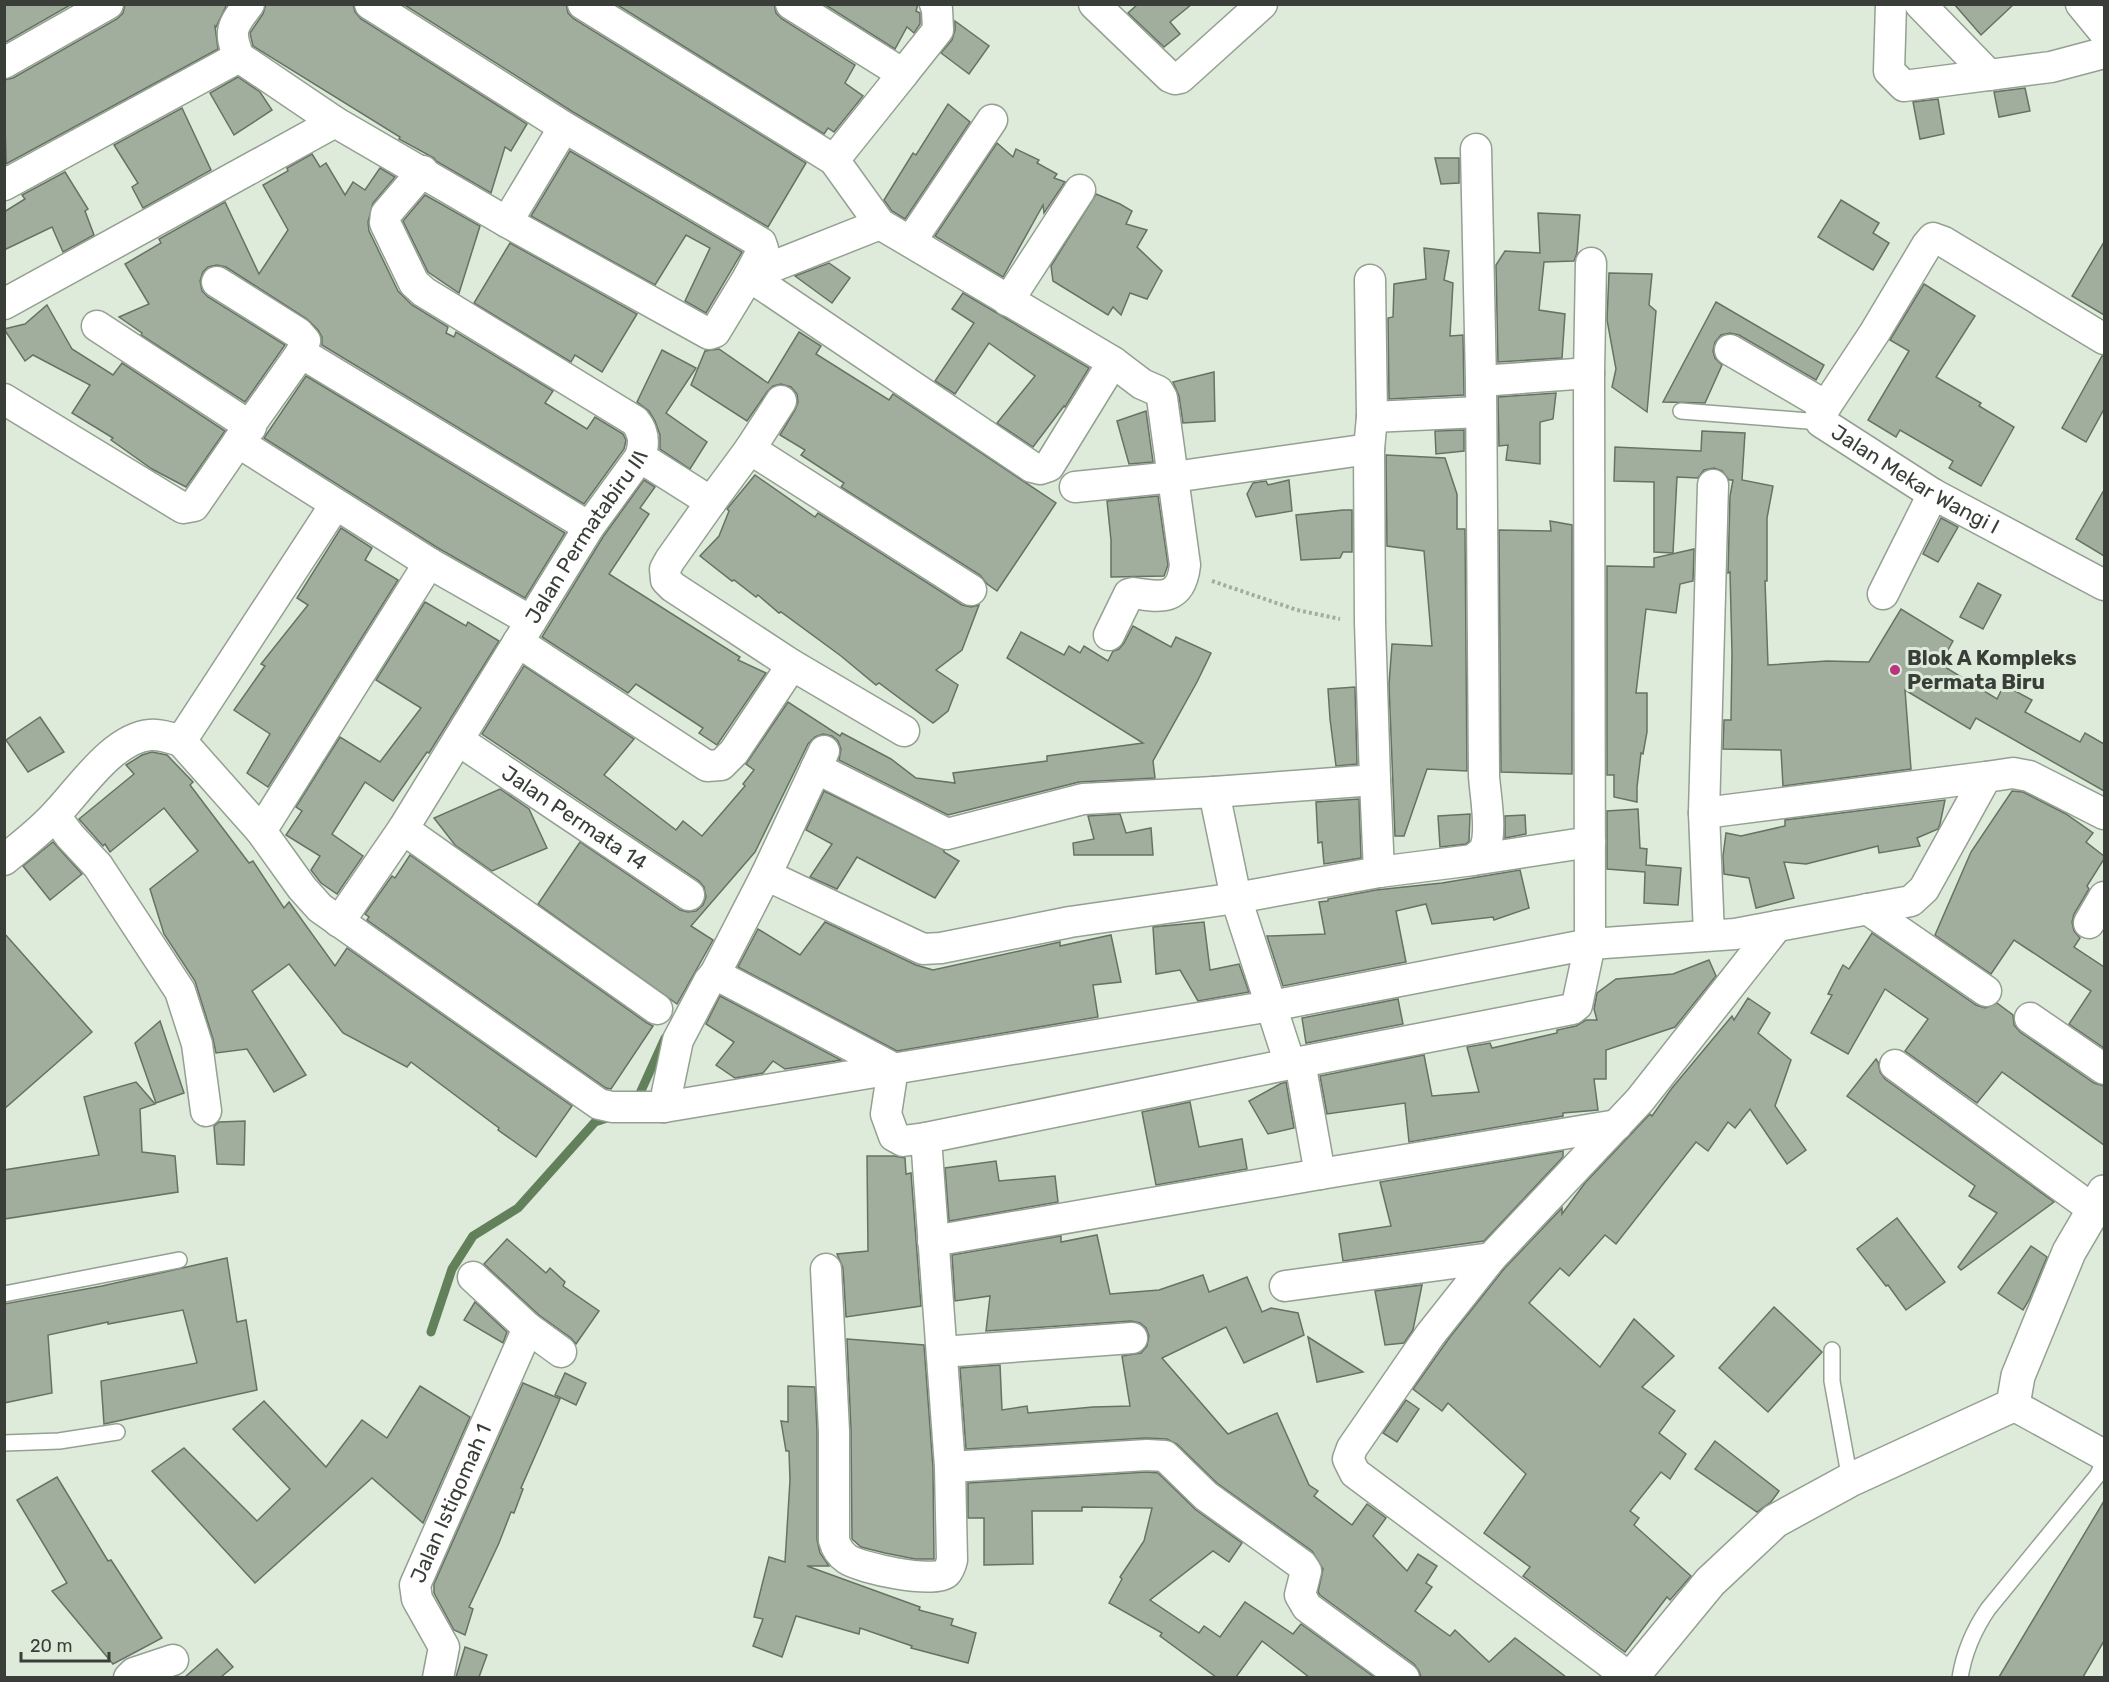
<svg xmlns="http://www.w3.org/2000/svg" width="2109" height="1682" font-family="Rubik,sans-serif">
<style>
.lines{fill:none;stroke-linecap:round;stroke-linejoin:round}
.stream{stroke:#62815b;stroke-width:9}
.building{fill:#a1ae9e;stroke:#667263;stroke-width:1.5}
.service-casing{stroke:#94a091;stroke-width:18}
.minor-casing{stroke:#94a091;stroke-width:33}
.tertiary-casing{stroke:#94a091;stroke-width:36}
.path{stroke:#a2aca0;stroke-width:4;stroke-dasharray:3 3;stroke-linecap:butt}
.service{stroke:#fff;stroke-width:15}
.minor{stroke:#fff;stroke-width:30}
.tertiary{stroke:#fff;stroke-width:33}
.poi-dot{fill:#b7357e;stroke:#deebdb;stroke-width:2}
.labels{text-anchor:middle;stroke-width:6;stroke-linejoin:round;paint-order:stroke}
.street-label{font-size:21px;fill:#393e38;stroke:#deebdb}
.poi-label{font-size:21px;font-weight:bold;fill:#393e38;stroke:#deebdb;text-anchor:start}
</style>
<rect width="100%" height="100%" fill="#deebdb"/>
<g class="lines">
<g class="stream">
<polyline points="636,1102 665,1038"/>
<polyline points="431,1332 452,1269 473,1236 518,1208 595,1122 613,1116"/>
</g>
</g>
<g class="building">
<polygon points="4,4 72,4 4,43"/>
<polygon points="125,4 227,4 216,27 215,26 218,49 6,164 4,80 13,78 117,19 123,13"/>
<polygon points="266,4 353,4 355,12 361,19 527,124 511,151 505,147 491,193 436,161 434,158 399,139 400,137 253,46 250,33 263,14"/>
<polygon points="403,4 566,4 568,13 574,19 806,163 768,227 573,112"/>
<polygon points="616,4 774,4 776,13 782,19 855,65 845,83 863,96 834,132 828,128 824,134"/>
<polygon points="824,4 918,4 916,11 920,13 920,24 914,33 907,27 895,49"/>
<polygon points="1138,4 1192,4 1170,22 1180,34 1164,47 1128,13"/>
<polygon points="1954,4 2014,4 1981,35"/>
<polygon points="955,21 989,46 969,74 941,53 952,40 955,30"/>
<polygon points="238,77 260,92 272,110 234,135 210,93"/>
<polygon points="2025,88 2030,111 1999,117 1994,92"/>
<polygon points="1938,99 1944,134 1920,139 1913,102"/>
<polygon points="948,104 970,122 905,219 892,211 884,200 913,153 916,155"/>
<polygon points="182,108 211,170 143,208 132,187 138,183 114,145"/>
<polygon points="997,143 1013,157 1016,149 1039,160 1037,163 1057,174 1054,178 1065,182 1044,213 1043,205 1003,277 935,236"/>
<polygon points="570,151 742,252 706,313 685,301 710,248 686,235 655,285 531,216"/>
<polygon points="312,154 320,167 326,163 345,195 353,182 365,190 380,168 395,177 373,203 368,222 369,231 398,291 412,305 448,327 446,333 454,337 456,332 553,391 545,403 587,429 595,417 623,434 626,440 624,449 584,504 322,345 322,337 318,330 307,319 226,267 217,265 208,267 203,272 200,281 202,291 208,297 285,345 245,402 141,335 142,333 119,317 149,304 125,264 161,243 159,239 225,202 259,274 288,230 263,185 288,171 287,168"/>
<polygon points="1435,158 1459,158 1459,183 1441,184"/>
<polygon points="65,172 88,209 85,211 94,235 63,252 52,227 4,250 4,212 25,199 22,195"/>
<polygon points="1096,194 1120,204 1132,211 1126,224 1147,230 1137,247 1162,271 1147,299 1130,293 1121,315 1113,307 1108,315 1053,281 1051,266"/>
<polygon points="425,195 480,226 459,293 428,272 403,221"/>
<polygon points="1841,200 1879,223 1873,233 1889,243 1873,270 1818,237"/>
<polygon points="1538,213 1580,215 1577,253 1574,261 1544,262 1539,310 1565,314 1562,358 1498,362 1496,265 1505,251 1540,253"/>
<polygon points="2104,242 2104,315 2072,296"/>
<polygon points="510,243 637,314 602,372 575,355 571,362 474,303"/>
<polygon points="1424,248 1449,251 1444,280 1453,283 1450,336 1463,335 1464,395 1389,399 1388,318 1393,317 1394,284 1426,279"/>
<polygon points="829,263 850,278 832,303 795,276"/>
<polygon points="1609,273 1652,274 1649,305 1656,311 1647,412 1612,387 1616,369 1607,320"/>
<polygon points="1924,284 1975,316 1936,377 1981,403 1979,406 2014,427 1981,486 1949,468 1953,461 1900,430 1896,437 1868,420 1909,351 1890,340"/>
<polygon points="963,293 1089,368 1065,407 1064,406 1033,447 997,423 1035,376 989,343 955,394 935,381 974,323 952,309"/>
<polygon points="1716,302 1824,365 1816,380 1739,335 1730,333 1721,335 1715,342 1713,351 1715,358 1722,365 1705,403 1663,402"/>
<polygon points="47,305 72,349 113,375 122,363 225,431 186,487 152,469 111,440 113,438 72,413 90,385 33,355 25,361 4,329 25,324"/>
<polygon points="799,332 821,346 816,354 889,400 893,394 1056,503 997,591 987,584 980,575 841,487 844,483 801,455 805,450 780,435 795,410 798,402 797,394 791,387 781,384 773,386 767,392 747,421 691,385 705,351 719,349 768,383"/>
<polygon points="662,350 696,368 666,413 707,442 690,469 660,449 660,435 655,421 649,411 637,402"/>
<polygon points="2102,356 2104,356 2104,409 2086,442 2062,428"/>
<polygon points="1214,372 1215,421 1183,423 1179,396 1173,382"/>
<polygon points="306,376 565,533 525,598 438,548 264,438"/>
<polygon points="1556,393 1553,419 1540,422 1540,464 1506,460 1508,445 1499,446 1498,397"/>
<polygon points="1146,411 1153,462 1129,464 1117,421"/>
<polygon points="1464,430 1464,451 1436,454 1435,431"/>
<polygon points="1702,431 1745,433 1742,480 1773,486 1767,518 1767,581 1765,581 1768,665 1827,661 1869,662 1901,609 1953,641 1940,664 1997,699 2004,685 2032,700 2025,712 2080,742 2085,733 2104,744 2104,791 1976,718 1970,729 1905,690 1911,769 1783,786 1781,750 1723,749 1724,720 1731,720 1732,653 1730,572 1728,573 1730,496 1733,480 1729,480 1722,471 1714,468 1704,470 1698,478 1677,477 1673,553 1654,552 1654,482 1614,481 1615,447 1701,451"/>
<polygon points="1386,455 1445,458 1457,494 1457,529 1465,529 1467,771 1427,769 1404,836 1395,836 1389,685 1392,644 1432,646 1424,551 1387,546"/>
<polygon points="755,475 815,517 818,513 962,605 971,607 979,605 962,650 936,670 958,685 948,711 933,723 879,683 876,685 841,656 781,612 779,613 758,595 756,597 734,580 732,581 700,556 719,536 729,511 727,509"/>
<polygon points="644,480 655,487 640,508 649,514 609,574 740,657 738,660 766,673 717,745 699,733 703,728 636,684 628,693 542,637 603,537"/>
<polygon points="1289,480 1292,511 1256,517 1247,494 1253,483 1266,481 1268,485"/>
<polygon points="2104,490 2104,556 2076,539"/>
<polygon points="1158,496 1168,565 1164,576 1111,577 1111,540 1107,501"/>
<polygon points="1343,510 1352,510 1352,552 1343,552 1340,558 1301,560 1296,515"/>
<polygon points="1941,518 1958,527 1938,562 1923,554"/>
<polygon points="1550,521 1572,525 1572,774 1501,772 1499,530 1551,531"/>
<polygon points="341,528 372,548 365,560 398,580 268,787 247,773 270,734 234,710 265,666 261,664 308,605 297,598"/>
<polygon points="1694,549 1693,581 1680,584 1676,613 1646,609 1636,693 1647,693 1647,732 1643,754 1641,753 1637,787 1637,802 1614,797 1614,775 1607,775 1607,566 1654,567 1654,558"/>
<polygon points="1978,583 2001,595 1983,629 1960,617"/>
<polygon points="425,602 466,626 468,622 499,641 429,753 427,752 393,801 365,782 332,834 363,856 337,894 321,883 311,870 320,856 286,835 302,811 296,807 340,737 380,762 421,708 376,680"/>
<polygon points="1133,626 1171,647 1176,637 1211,653 1197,682 1153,761 1155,778 1079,782 948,815 839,760 841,749 838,741 832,736 823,734 815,737 808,744 755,852 691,926 713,940 677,1004 538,904 580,842 680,910 688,912 696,911 703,905 706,897 704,887 699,881 482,734 524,666 634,739 604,775 676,830 683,821 702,836 745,786 743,784 754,770 746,764 788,702 840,736 842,733 891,759 916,778 955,783 953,773 1047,761 1047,756 1143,743 1007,658 1021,632 1064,655 1069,646 1080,653 1084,646 1108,661 1113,651 1119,649 1124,643"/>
<polygon points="1355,687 1357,764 1336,766 1330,719 1328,689"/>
<polygon points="40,717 64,752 28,772 6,740"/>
<polygon points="152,752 167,755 193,782 190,785 249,863 253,861 284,908 289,902 335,966 347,948 572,1106 536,1157 498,1130 499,1128 411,1062 407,1067 343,1033 289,964 252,991 306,1075 274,1092 247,1049 216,1053 213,1039 195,981 164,934 150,889 198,851 164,808 110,852 105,844 103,846 79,819 134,774 126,765 142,755"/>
<polygon points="500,789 529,809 547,848 492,871 455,845 434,818"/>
<polygon points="824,791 944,850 944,852 959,861 935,898 857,857 837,889 810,877 832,844 806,830"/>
<polygon points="2012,791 2023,792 2066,814 2093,833 2086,842 2104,856 2104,859 2087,886 2089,889 2074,914 2072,922 2074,931 2080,938 2074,947 2104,967 2104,1048 2069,1024 2091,991 2014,940 1991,974 1935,935 1971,852"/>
<polygon points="1359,799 1361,858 1324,864 1322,842 1318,843 1316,802"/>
<polygon points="1945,800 1940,824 1938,829 1917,838 1920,846 1879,853 1878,846 1806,864 1784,862 1794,898 1756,908 1749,878 1724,874 1723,856 1726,833 1741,836 1785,826 1785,820"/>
<polygon points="1638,809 1640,848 1647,849 1646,865 1681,868 1678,905 1644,903 1645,872 1607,869 1607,811"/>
<polygon points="1120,814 1126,833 1151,828 1153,855 1074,855 1073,843 1094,839 1088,816"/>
<polygon points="1470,814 1469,841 1466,844 1440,847 1438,816"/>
<polygon points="1525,815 1526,834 1505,838 1505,816"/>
<polygon points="53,842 82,874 50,900 23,866"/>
<polygon points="410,855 647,1023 653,1026 611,1089 606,1088 367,920 369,917 365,914 392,876 395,878"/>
<polygon points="1520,870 1529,908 1494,920 1493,917 1432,924 1426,904 1396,911 1406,962 1283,986 1267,936 1325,934 1319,902 1328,901 1328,899 1376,890 1442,883"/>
<polygon points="825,922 916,965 933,970 1060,942 1060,946 1111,935 1121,982 1093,985 1098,1017 897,1051 738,967 758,929 800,955"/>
<polygon points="1204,922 1210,970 1239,964 1249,992 1198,1001 1180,970 1156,974 1153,927"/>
<polygon points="4,933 92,1032 4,1109"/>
<polygon points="1872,933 1976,1005 1985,1008 1997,1003 2013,1015 2014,1025 2020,1032 2094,1083 2104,1086 2104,1145 2002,1072 1977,1103 1905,1051 1928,1019 1885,989 1848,1054 1811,1033 1832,995 1828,994 1843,965 1849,969"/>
<polygon points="1709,960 1716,976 1675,1027 1606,1050 1606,1079 1594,1079 1598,1110 1563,1113 1563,1116 1409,1142 1405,1103 1327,1114 1320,1076 1424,1055 1432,1096 1479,1092 1467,1047 1490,1043 1492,1048 1557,1033 1557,1030 1576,1026 1586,1020 1597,1020 1594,1009 1597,993 1616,979 1673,974"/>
<polygon points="720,996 841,1060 785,1069 773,1061 763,1073 735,1078 716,1065 734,1042 706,1024"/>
<polygon points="1748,998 1770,1013 1758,1033 1791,1060 1775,1106 1806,1150 1787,1164 1750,1109 1735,1128 1728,1122 1708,1151 1696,1142 1616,1244 1605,1235 1569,1276 1560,1268 1529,1303 1600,1367 1634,1319 1674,1356 1642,1387 1675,1411 1659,1433 1686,1454 1670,1479 1661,1472 1630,1511 1639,1518 1634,1525 1691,1576 1670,1600 1667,1597 1625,1652 1523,1576 1530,1567 1484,1533 1526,1474 1448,1403 1442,1411 1413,1389 1450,1337 1504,1269 1562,1208 1562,1214 1585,1183 1650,1114 1652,1116 1672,1088 1732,1016 1734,1020"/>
<polygon points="1398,999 1403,1024 1306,1043 1302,1018"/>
<polygon points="160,1021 184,1093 156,1103 135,1043"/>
<polygon points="1876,1059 1878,1062 1880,1072 1885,1079 2054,1202 1961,1270 1958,1267 1997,1213 1969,1196 1975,1186 1847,1096"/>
<polygon points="136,1082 155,1104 140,1109 142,1152 175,1156 178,1192 4,1219 4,1170 99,1155 84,1097"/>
<polygon points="1286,1082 1294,1128 1268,1134 1249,1101 1280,1084"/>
<polygon points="1190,1102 1199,1147 1242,1139 1247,1169 1156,1185 1142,1112"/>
<polygon points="245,1121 244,1165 217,1164 214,1126 219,1122"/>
<polygon points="1563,1151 1563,1157 1484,1241 1343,1261 1339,1234 1391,1226 1380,1182"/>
<polygon points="867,1156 894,1156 905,1158 906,1174 911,1173 921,1306 846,1317 843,1268 837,1254 868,1251"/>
<polygon points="996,1161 999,1181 1055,1176 1058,1202 949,1221 945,1168"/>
<polygon points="1897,1218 1945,1282 1906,1310 1888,1285 1886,1286 1857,1249"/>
<polygon points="1097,1235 1110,1294 1159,1290 1203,1275 1209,1292 1247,1277 1262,1312 1271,1308 1298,1313 1304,1335 1244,1363 1226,1327 1162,1358 1228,1434 1277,1413 1309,1485 1318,1491 1314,1496 1352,1525 1367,1504 1386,1518 1373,1536 1407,1571 1418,1554 1437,1566 1426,1583 1432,1587 1415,1611 1450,1636 1455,1630 1489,1662 1515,1638 1566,1677 1421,1677 1419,1671 1414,1664 1320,1595 1318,1592 1323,1569 1312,1551 1217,1483 1177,1444 1167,1439 1146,1438 966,1449 960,1368 1000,1365 1002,1410 1027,1406 1028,1413 1093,1407 1130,1406 1122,1356 1141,1353 1147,1346 1149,1336 1146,1328 1140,1323 1131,1321 986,1331 990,1296 955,1301 952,1255 1061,1236 1061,1242"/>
<polygon points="507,1239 546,1273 550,1268 565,1282 563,1286 599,1311 576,1344 571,1338 539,1315 484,1264"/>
<polygon points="2031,1246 2047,1257 2029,1300 2023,1310 1998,1293"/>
<polygon points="227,1258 237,1322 246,1320 257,1390 104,1424 101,1381 197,1363 183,1310 108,1324 108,1322 48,1335 52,1393 4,1403 4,1304 102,1286"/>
<polygon points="1422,1285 1413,1330 1404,1343 1385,1345 1375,1291"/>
<polygon points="475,1302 507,1332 503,1343 464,1320"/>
<polygon points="1774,1307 1822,1352 1768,1412 1719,1368"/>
<polygon points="1308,1337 1363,1372 1317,1382"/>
<polygon points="847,1339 924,1345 933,1468 934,1559 915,1559 885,1553 861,1547 852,1539 851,1430"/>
<polygon points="565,1373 586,1383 576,1405 555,1395"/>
<polygon points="523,1383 560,1399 521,1488 523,1489 514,1513 511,1512 499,1543 469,1607 473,1609 465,1635 454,1630 434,1593 434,1584"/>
<polygon points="420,1386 470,1417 423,1523 372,1478 255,1583 152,1471 184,1448 257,1521 290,1489 233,1429 264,1401 326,1467 362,1420 387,1438"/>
<polygon points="788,1386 815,1387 817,1431 817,1540 820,1553 829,1566 807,1566 920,1607 919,1610 953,1619 951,1625 976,1633 968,1663 911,1648 912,1646 860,1628 859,1634 796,1616 782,1657 753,1646 763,1619 754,1617 769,1557 785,1562 790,1480 789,1451 786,1451 781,1421 788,1422"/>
<polygon points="1406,1400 1419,1409 1397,1442 1383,1433"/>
<polygon points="1715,1441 1779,1491 1771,1502 1757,1512 1695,1469"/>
<polygon points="1147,1472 1158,1473 1196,1510 1242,1543 1229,1562 1213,1551 1150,1600 1199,1633 1204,1626 1220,1637 1245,1602 1293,1634 1301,1624 1374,1677 1309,1677 1262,1641 1236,1677 1216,1677 1160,1636 1162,1633 1109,1603 1122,1579 1120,1577 1144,1541 1152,1508 1082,1507 1082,1511 1032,1511 1033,1564 984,1565 984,1518 968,1518 968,1483"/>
<polygon points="57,1477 108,1561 111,1560 162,1638 113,1664 52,1591 67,1583 17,1500"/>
<polygon points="2104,1501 2104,1641 2083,1677 1999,1677"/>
<polygon points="465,1647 487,1655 479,1677 456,1677"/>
<polygon points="217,1649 233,1667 221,1677 185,1677"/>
</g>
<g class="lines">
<defs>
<g id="service">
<polyline points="1681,411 1821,422"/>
<polyline points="4,1294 179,1260"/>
<polyline points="1832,1350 1832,1381 1850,1480"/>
<polyline points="4,1443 59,1441 117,1432"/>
<path d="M1960,1678c4,-26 13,-47 28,-69l109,-133 7,-14"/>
</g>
<g id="minor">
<path d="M249,4c-17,22 -21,27 -10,53l96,65 172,100 202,112 6,-2 34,-56 14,-27 -2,-6 -197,-116 -194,-123"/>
<polyline points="583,4 834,160 880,224 1113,362 1049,466 1040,469 1032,467 749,276"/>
<polyline points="791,4 903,74 938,30 937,9 935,4"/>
<polyline points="1094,4 1170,77 1175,79 1180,78 1262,4"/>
<polyline points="1891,4 1889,71 1904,86 2051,67 2100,54 2104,50"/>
<polyline points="1920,4 1989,75"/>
<polyline points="2081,4 2104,32"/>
<polyline points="4,63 108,4"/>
<polyline points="834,160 903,74"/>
<polyline points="4,185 239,57"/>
<polyline points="507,222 564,127"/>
<polyline points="911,241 992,120"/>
<polyline points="749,276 880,224"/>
<polyline points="217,282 298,333 305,341 301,353"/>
<polyline points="1008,301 1080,190"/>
<polyline points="4,304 335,122"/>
<polyline points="97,326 251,427"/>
<path id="s1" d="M2104,339l-160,-97 -11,-4 -6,7 -52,87 -49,74 -5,8v8l112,72 171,91"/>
<polyline points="1730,350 1826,406"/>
<polyline points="1481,381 1589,373"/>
<polyline points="4,399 183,508 194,506 238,442 429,563 261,831"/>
<polyline points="1372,417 1480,412"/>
<polyline points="238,442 301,353 589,527"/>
<polyline points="750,449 781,401"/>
<polyline points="640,457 711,502 750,449 971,590"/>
<polyline points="1075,487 1174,477 1369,449"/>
<polyline points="711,502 670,560 665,569 666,580 673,587 792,665"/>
<polyline points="335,505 181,741 261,831 302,888 320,908 599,1104 612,1107 664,1107 1271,1006 1590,944 1589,373 1591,263"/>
<polyline points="429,563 531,621"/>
<polyline points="1883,594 1933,494"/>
<path d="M1109,635l20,-41 4,-1c30,5 48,7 52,-28l-23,-167 -4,-7 -16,-7 -29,-22"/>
<polyline points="518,642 707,766 721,765 734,752 792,665 904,731"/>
<path id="s2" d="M458,740l231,155"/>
<path d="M816,768l131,66 136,-35 131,-7 22,106 54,166 -364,74 24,329 2,93c-1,4 -3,10 -6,13 -12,11 -86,-5 -99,-14 -7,-5 -11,-11 -13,-19v-109l-8,-162"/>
<polyline points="1375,780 1379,872"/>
<polyline points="1214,792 1375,780 1370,623 1369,449 1372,417 1370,280"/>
<polyline points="1704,813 1986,777"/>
<polyline points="55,816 70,836 98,866 180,991 197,1044 206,1111"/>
<polyline points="403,829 657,1009"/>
<path d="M4,860c18,-15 37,-29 52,-46 24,-25 57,-76 94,-79 10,-1 21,3 31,6"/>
<polyline points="1473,860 1590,842"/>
<path d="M766,875l157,74 18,-1 129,-26 166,-24 143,-26 94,-12c3,-3 8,-6 11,-10 9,-16 1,-56 0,-74l-3,-395 -5,-232"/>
<polyline points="1867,909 1986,991"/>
<path id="s3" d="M339,922l64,-93 186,-302 51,-70c5,-14 4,-25 -5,-36l-211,-129 -10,-9 -29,-60 1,-9 37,-43"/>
<polyline points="2089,923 2104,897"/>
<polyline points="1709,935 1704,813 1713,485"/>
<polyline points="715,974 893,1068 886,1114 894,1136 903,1141 926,1138"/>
<polyline points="2030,1018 2104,1069"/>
<polyline points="1300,1062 1320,1174"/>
<polyline points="1290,1064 1572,1009 1577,1005 1590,944 1735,934 1911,901 1924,889 1986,777 2013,773 2029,776 2104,814"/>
<polyline points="1895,1065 2094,1210"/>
<polyline points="664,1107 678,1040 709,981 715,974 766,875 824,751"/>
<polyline points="933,1241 1320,1174 1617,1125"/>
<polyline points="473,1277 528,1328 561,1352"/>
<polyline points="1285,1286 1491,1258"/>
<polyline points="942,1352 1132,1338"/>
<polyline points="2013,1405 2104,1455"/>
<polyline points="950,1467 1147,1455 1165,1456 1206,1496 1302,1565 1306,1571 1300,1595 1307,1607 1404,1678"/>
<polyline points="129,1678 134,1673 173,1660"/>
<path id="s4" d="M438,1678l6,-31 -27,-48 -2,-14 113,-257"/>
<polyline points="1630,1678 1355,1473 1348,1459 1352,1448 1430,1335 1491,1258 1640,1100 1777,926"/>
</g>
<polyline id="tertiary" points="1631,1678 1710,1582 1775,1521 1850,1480 2013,1405 2018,1376 2069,1252 2104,1192"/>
</defs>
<use href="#service" class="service-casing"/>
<use href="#minor" class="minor-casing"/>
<use href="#tertiary" class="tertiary-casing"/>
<polyline class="path" points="1212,581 1297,610 1340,619"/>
<use href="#service" class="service"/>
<use href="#minor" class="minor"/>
<use href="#tertiary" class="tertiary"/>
</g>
<circle class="poi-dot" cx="1895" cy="670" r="6"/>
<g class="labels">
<g class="street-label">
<text dy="7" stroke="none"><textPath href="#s1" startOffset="526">Jalan Mekar Wangi I</textPath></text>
<text dy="7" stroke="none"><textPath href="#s3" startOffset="458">Jalan Permatabiru III</textPath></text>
<text dy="7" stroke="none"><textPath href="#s2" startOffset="140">Jalan Permata 14</textPath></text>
<text dy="7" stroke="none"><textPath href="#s4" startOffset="190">Jalan Istiqomah 1</textPath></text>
</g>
<g class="poi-label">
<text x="1907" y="665">Blok A Kompleks<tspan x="1907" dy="24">Permata Biru</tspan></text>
</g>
</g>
<rect width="2109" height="1682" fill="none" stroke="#393e38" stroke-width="12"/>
<path d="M21 1652v9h88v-9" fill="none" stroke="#393e38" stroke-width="3"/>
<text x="30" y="1652" font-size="18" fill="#393e38" stroke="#deebdb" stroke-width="4.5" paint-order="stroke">20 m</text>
</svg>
